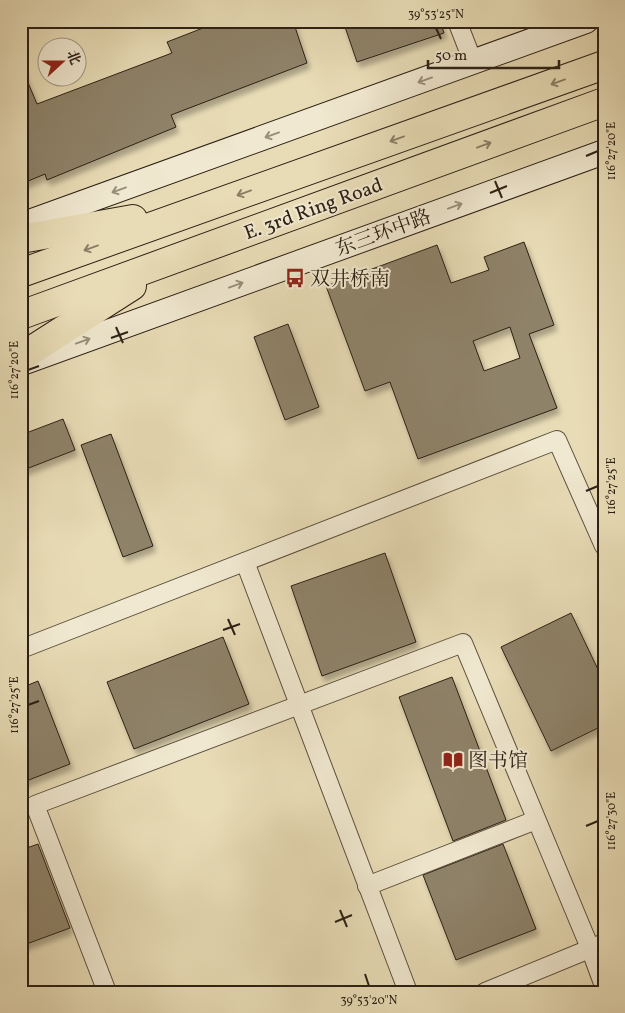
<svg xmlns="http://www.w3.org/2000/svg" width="625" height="1013" font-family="Vollkorn,'Noto Serif SC',serif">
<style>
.building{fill:#8e8269;stroke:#2c2015;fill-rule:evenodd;filter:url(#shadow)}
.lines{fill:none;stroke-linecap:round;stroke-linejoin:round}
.street-casing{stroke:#5b4f3d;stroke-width:20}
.secondary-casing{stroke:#2c2015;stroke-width:26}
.highway-casing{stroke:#2c2015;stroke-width:30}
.street{stroke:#f0e8d0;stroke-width:18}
.secondary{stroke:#f0e8d0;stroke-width:24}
.highway{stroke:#e8dcb6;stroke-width:28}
.oneway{stroke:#988e7c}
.oneway2{stroke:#8a7e66}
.ticks{fill:none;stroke:#2c2015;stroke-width:2}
.labels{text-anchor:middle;stroke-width:4;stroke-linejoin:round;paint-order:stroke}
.street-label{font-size:20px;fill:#2c2015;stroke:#f0e8d0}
.poi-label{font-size:20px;fill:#2c2015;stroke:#f0e8d0;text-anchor:start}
.neatline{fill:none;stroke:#2c2015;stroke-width:2}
.ticks-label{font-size:12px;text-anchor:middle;fill:#2c2015}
</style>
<defs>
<filter id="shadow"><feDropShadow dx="3" dy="5.5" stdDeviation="2.5" flood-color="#0004"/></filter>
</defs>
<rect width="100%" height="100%" fill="#e8dcb6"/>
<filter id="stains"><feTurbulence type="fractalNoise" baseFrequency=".004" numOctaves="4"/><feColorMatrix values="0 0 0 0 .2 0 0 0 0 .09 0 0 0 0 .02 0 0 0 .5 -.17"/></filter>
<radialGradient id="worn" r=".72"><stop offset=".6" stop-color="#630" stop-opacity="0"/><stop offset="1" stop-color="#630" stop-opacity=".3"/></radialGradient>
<g class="building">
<polygon points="221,21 293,21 307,63 171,115 176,127 47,180 45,174 21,184 21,66 37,104 172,53 167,42"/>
<polygon points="343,21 440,21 444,33 357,62"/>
<path d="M524,242l30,83 -25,9 28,74 -139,51 -28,-77 -25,9 -39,-105 111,-41 14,38 38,-13 -5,-13zM510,327l10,31 -36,13 -11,-30z"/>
<polygon points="288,324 319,407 285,420 254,337"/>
<polygon points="63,419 75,450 21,471 21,435"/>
<polygon points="111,434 153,546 123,557 81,445"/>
<polygon points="385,553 416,642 322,676 291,586"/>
<polygon points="571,613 604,682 604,725 551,751 501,647"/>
<polygon points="223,637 249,704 134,749 107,682"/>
<polygon points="452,677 506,820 453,841 399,697"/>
<polygon points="38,681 70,764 21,783 21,688"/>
<polygon points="38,844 70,928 21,946 21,850"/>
<polygon points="503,844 536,929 456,960 423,875"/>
</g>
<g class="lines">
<defs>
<g id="street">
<polyline points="457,21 473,62"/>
<polyline points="245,562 408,992"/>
<polyline points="21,649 557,440 604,546"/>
<polyline points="367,886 536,820"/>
<polyline points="107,992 35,805 463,643 590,948 604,986"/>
<polyline points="485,992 604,943"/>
</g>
<g id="secondary">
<polyline points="21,225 586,21"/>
<polyline points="25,362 604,152"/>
</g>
<g id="highway">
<polyline points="21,239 133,219"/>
<polyline points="21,273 604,65"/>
<polyline points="21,315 604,102"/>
<polyline points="21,357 132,286"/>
</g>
</defs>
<use href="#street" class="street-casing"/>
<use href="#secondary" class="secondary-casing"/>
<use href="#highway" class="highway-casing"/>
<use href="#street" class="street"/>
<use href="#secondary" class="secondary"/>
<use href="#highway" class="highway"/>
</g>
<defs><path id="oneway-shaft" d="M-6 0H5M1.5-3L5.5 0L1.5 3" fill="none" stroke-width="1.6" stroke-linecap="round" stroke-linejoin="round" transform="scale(1.25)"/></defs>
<g class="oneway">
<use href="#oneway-shaft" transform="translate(425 80) rotate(160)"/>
<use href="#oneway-shaft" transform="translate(272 135) rotate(160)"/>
<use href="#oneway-shaft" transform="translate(119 190) rotate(160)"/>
<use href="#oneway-shaft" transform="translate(455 206) rotate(-20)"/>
<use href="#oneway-shaft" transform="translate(236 285) rotate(-20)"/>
<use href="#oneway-shaft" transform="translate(83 341) rotate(-20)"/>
</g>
<g class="oneway2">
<use href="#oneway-shaft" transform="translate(558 82) rotate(160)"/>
<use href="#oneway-shaft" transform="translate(397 139) rotate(160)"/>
<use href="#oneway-shaft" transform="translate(484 145) rotate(-20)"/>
<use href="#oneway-shaft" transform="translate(244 193) rotate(160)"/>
<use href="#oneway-shaft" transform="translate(91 248) rotate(160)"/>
</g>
<path class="ticks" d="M436,28l5,11M586,156l12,-5M495,181l7,17M490,193l17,-7M116,327l7,16M111,338l17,-6M28,370l11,-4M586,491l12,-5M228,619l7,16M223,630l17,-6M28,705l11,-4M586,826l12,-5M340,910l7,17M335,922l17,-7M365,974l4,12"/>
<defs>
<symbol id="bus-bare" viewBox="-9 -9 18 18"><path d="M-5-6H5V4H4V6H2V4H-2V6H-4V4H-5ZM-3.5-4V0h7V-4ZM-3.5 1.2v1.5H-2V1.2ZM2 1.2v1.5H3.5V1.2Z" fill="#8f2418" stroke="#f0e8d0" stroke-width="2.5" paint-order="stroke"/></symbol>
<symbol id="library-bare" viewBox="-9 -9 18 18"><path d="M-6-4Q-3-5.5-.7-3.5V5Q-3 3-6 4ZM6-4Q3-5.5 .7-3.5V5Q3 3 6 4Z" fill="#8f2418" stroke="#f0e8d0" stroke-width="2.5" paint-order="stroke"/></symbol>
</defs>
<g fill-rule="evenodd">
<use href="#bus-bare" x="281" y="264" width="28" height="28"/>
<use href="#library-bare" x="439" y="746" width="28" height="28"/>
</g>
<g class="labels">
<g class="street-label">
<text transform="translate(313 208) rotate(-20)" y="7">E. 3rd Ring Road</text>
<text transform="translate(383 232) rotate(-20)" y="7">东三环中路</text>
</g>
<g class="poi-label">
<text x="310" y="285">双井桥南</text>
<text x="468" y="767">图书馆</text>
</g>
</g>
<rect width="625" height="1013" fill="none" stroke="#e8dcb6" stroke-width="55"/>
<g transform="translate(62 62) rotate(69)"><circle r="24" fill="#f0e8d0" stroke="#a29885"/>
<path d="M0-4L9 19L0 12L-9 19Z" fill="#8f2418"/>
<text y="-8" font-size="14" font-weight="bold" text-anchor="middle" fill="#2c2015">北</text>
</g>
<path d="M428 60v8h131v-8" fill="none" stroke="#2c2015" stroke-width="2.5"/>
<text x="435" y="60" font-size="15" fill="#2c2015" stroke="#f0e8d0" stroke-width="4" paint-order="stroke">50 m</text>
<rect x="28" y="28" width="570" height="958" class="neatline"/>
<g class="ticks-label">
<text x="436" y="18">39°53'25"N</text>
<text transform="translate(611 151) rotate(-90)" y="4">116°27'20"E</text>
<text transform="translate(14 370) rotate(-90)" y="4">116°27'20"E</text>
<text transform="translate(611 486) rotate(-90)" y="4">116°27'25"E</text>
<text transform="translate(14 705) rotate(-90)" y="4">116°27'25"E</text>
<text transform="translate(611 821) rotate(-90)" y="4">116°27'30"E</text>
<text x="369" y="1004">39°53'20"N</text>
</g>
<rect width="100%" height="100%" filter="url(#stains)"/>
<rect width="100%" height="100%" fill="url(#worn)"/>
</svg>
